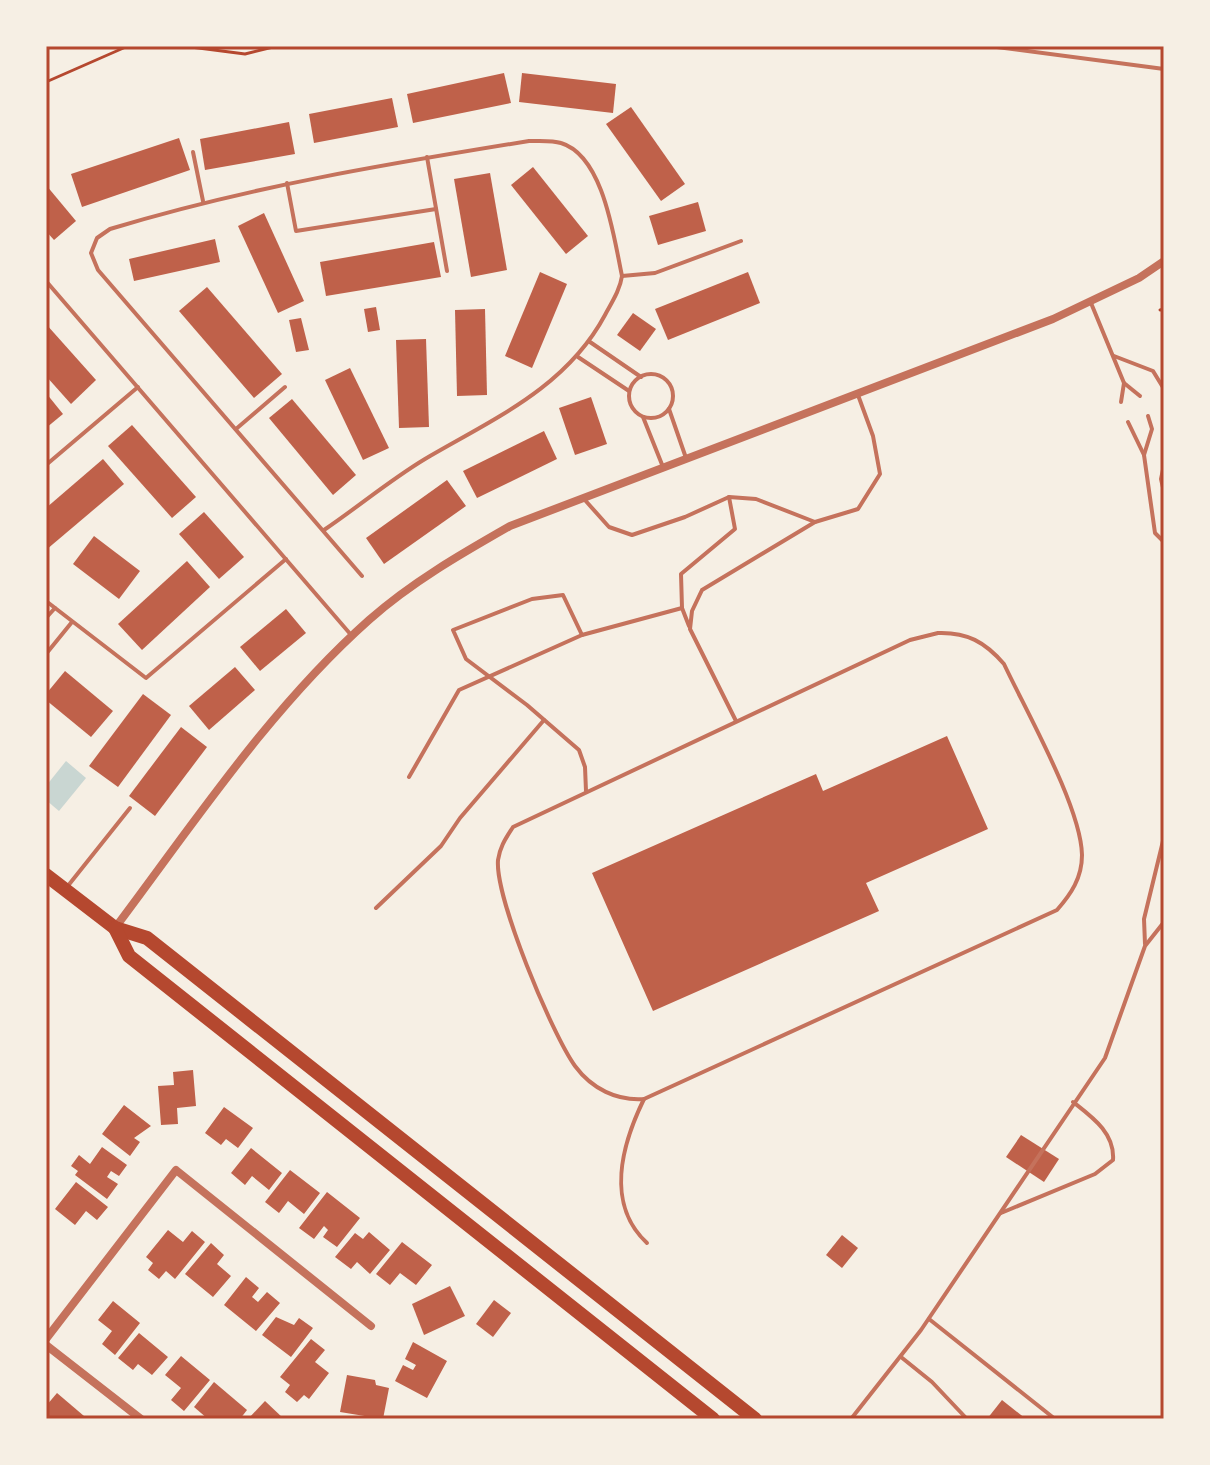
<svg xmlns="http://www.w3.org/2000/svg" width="1210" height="1465" font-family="'Open Sans',sans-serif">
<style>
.water{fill:#c9d6d2}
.building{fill:#bf614a}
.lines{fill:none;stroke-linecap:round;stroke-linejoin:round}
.path{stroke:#b5482f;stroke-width:3}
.service{stroke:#c5725c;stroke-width:4}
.minor{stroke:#c5725c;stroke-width:8}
.primary{stroke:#b5482f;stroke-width:14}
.neatline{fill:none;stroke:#b5482f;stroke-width:3}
</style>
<rect width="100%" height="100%" fill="#f6efe4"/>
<polygon class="water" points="66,761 86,778 59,811 46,800 46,786"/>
<g class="building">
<polygon points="504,73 511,103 413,123 407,94"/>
<polygon points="522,73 616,84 613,113 519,102"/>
<polygon points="392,98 398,127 314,143 309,114"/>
<polygon points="631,107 685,184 661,201 606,124"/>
<polygon points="289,122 295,154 205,170 200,139"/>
<polygon points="179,138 190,170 82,207 71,174"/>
<polygon points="533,167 588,236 566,254 511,185"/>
<polygon points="490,173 507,270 471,277 454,179"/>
<polygon points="46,185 76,221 54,240 46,231"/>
<polygon points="698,202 706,231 658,245 649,216"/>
<polygon points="264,213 304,301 278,313 238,226"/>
<polygon points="215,239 220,262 134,281 129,259"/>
<polygon points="434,242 441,277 326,296 320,262"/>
<polygon points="540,272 567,284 532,368 505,356"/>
<polygon points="748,272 760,303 668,340 655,309"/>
<polygon points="207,287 282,374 254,398 179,311"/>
<polygon points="376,307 380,330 368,332 364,309"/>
<polygon points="485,309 487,395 457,396 455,310"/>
<polygon points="633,313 656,329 640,351 617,335"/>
<polygon points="301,318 309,350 296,352 289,320"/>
<polygon points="46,324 96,380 71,404 46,376"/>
<polygon points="426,339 429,427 399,428 396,340"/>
<polygon points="350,368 389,448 363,460 325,380"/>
<polygon points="46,393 63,414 46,428"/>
<polygon points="591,397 607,444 575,455 559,408"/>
<polygon points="292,399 356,475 333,495 269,418"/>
<polygon points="132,425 196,497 172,518 108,446"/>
<polygon points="544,431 557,459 477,498 463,471"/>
<polygon points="103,459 124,484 46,550 46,508"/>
<polygon points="447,480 466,506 384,564 366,538"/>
<polygon points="204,512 244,557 219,579 179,534"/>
<polygon points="94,536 140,571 119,599 73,564"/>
<polygon points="187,561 210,587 142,650 118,624"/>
<polygon points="286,609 306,633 260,671 240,647"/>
<polygon points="235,667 255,690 209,730 189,706"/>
<polygon points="65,671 113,711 91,737 46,700 46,694"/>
<polygon points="143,694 171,715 118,787 89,766"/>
<polygon points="181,727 207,747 155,816 129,796"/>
<polygon points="947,736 988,829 866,883 879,911 653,1011 592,873 816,774 823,791"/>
<polygon points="193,1070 196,1106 177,1108 178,1124 161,1125 158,1086 174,1085 173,1072"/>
<polygon points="124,1105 151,1126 134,1138 140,1142 130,1156 102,1134"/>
<polygon points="224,1107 253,1128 238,1148 226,1139 221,1145 205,1133"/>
<polygon points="1021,1135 1059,1159 1044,1182 1006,1157"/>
<polygon points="102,1147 127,1165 119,1176 111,1171 107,1177 118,1184 107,1199 75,1175 78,1171 71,1166 79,1155 90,1164"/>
<polygon points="251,1148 282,1173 269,1190 252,1176 245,1185 231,1173"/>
<polygon points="290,1170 320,1193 304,1214 288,1201 279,1213 265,1202"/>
<polygon points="76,1182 108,1207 97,1220 86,1211 75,1225 55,1209"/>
<polygon points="327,1192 360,1218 337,1247 323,1237 328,1230 324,1226 314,1239 299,1228"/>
<polygon points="168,1230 183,1242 192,1231 205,1242 175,1279 166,1271 159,1279 148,1270 153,1263 146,1257"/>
<polygon points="369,1232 390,1250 370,1274 357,1262 351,1269 335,1257 355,1233 363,1239"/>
<polygon points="842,1235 858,1248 842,1268 826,1255"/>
<polygon points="402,1242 432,1265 416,1285 400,1273 390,1285 376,1274"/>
<polygon points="211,1243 224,1255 217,1264 231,1276 213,1297 185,1274"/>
<polygon points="246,1277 259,1288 252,1297 258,1302 267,1292 280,1303 256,1331 224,1305"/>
<polygon points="450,1286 465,1316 424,1335 412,1304"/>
<polygon points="494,1300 511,1313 493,1337 476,1324"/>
<polygon points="113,1301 140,1323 115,1355 102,1344 112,1331 98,1320"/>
<polygon points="276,1317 294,1325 299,1318 313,1328 291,1357 262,1335"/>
<polygon points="139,1333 168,1357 152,1375 138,1364 133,1370 118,1358"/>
<polygon points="311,1339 325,1350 315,1362 329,1373 309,1399 304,1395 297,1402 285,1392 290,1385 280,1377"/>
<polygon points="413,1342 447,1361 427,1398 395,1381 403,1365 413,1370 416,1365 405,1359"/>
<polygon points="181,1356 210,1380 184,1411 171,1400 181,1388 165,1375"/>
<polygon points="347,1375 375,1380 376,1385 389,1388 383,1419 340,1412"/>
<polygon points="214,1382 247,1410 240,1419 208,1419 194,1407"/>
<polygon points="57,1393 84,1416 81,1419 46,1419 46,1406"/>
<polygon points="1002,1400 1026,1419 987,1419"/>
<polygon points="265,1401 284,1419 248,1419"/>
</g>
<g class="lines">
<g class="path">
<polyline points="183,46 245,54 277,46"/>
<polyline points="46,82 128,46"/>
<polyline points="1160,310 1164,309"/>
</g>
<g class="service">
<polyline points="757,46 765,46"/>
<polyline points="989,46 1164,69"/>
<polyline points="193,152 203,201"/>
<polyline points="427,157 447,271"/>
<polyline points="287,183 296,231 436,209"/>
<polyline points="622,276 655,273 741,241"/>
<polyline points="46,281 352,636"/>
<polyline points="1091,303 1124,383 1121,402"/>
<polyline points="590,342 641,377"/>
<polyline points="1114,356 1153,371 1164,389"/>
<polyline points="578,357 629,391"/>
<circle cx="651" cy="396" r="22"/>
<polyline points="1124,383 1140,396"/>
<polyline points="669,409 686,458"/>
<polyline points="643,417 663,467"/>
<polyline points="1128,422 1144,455 1155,533 1164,542"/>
<polyline points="236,429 285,387"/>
<polyline points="1144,455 1152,429 1148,416"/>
<polyline points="46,465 138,387"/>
<polyline points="1164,465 1161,479 1164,492"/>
<polyline points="584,499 609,527 632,535 685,517 729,497 756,499 815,522 858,509 880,474 873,436 858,395"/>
<path d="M324,530c34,-23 66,-50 101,-71 68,-40 141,-71 180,-144 7,-13 15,-25 17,-39 -8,-37 -18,-120 -61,-133 -9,-3 -22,-2 -32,-2 -142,23 -281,46 -419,88l-13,9 -6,15 7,17 264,306"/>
<polyline points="46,601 146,678 286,559"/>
<polyline points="46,618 55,608"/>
<polyline points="689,626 682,608 681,574 735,529 729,497"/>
<path d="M938,633c29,-1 47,9 66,31 22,47 77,143 78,191 0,23 -11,39 -25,55l-413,189c-27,2 -52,-10 -69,-33 -23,-32 -80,-168 -77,-206 2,-14 8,-22 15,-33l397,-187z"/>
<polyline points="582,635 563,595 532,599 453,630 466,659 527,705 579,750 585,767 586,791"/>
<polyline points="46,654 72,622"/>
<polyline points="736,721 690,629 692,611 702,590 815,522"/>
<polyline points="409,777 459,690 582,635 682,608"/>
<polyline points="67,887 130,808"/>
<polyline points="376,908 441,846 460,818 544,720"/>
<polyline points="1145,944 1144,919 1163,841"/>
<path d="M644,1099c-22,45 -39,105 3,144"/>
<path d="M1001,1213l94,-39 18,-14c2,-27 -21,-43 -40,-58"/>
<polyline points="929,1319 1055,1419"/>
<polyline points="901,1357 932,1382 967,1419"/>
<polyline points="851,1419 921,1330 1105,1058 1145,946 1164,922"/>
</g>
<g class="minor">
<path d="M115,928c79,-105 155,-220 254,-308 43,-38 92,-66 141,-94l543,-207 86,-41 25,-17"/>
<polyline points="46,1339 176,1170 371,1326"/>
<polyline points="46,1345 141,1419"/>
</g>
<g class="primary">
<polyline points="46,875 115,928 147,938 755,1419"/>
<polyline points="115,928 129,956 713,1419"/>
</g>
</g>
<rect width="1210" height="1465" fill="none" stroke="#f6efe4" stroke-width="96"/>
<rect x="48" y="48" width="1114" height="1369" class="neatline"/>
</svg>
